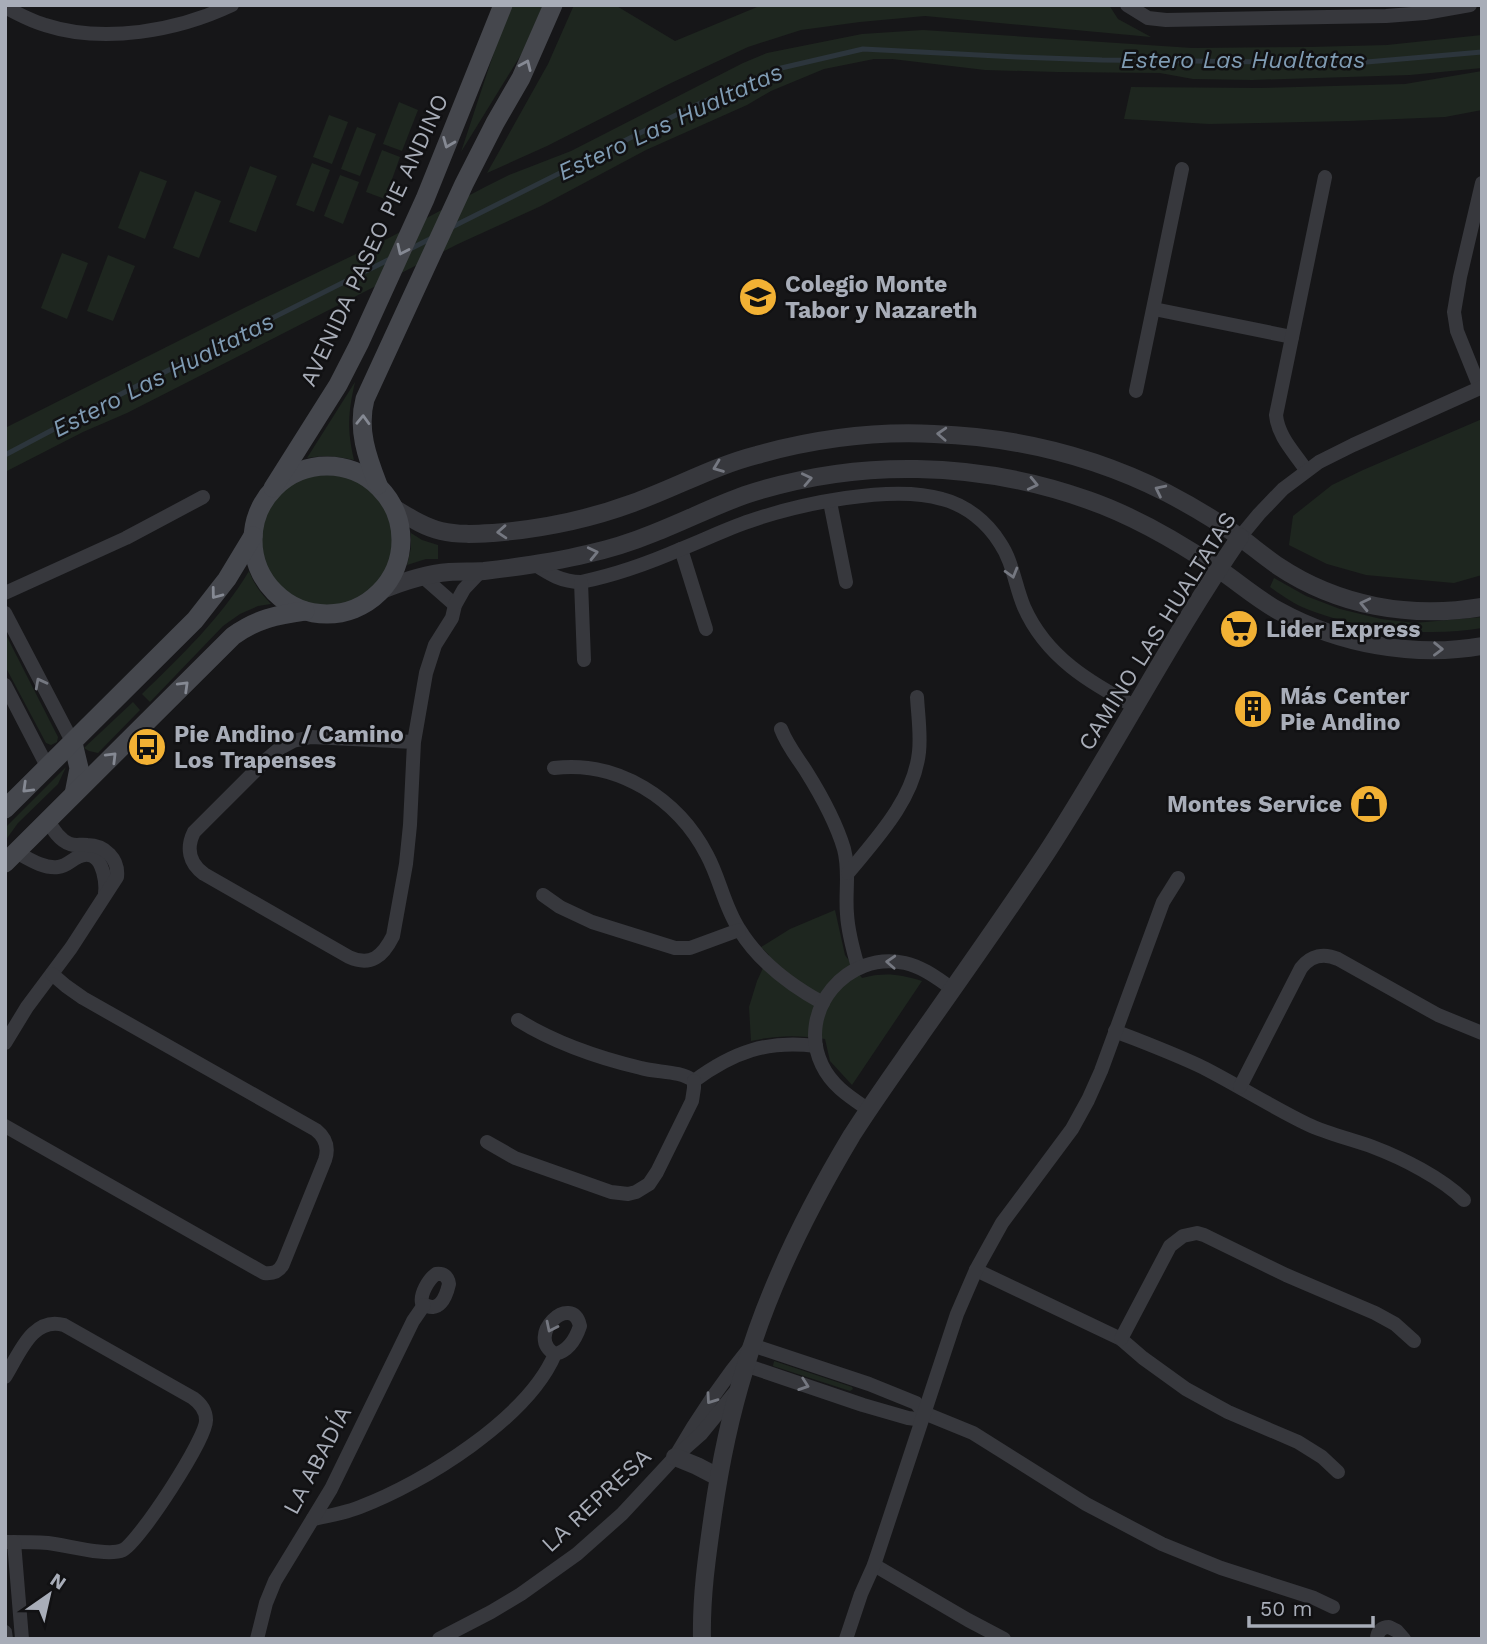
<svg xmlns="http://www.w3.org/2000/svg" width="1487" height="1644" font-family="'Work Sans',sans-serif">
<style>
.green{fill:#1e261f}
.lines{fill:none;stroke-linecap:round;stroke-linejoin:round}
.stream{stroke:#2c353c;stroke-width:5}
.minor{stroke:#37383d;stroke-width:14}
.tertiary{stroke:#37383d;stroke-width:18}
.secondary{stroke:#45474d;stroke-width:19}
.oneway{stroke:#858993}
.oneway2{stroke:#757881}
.labels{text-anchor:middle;stroke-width:5;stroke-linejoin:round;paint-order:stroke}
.street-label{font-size:23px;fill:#a8adb8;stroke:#111113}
.poi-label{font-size:23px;font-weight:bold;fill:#a8adb8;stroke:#111113;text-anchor:start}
.water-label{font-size:24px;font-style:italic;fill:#7f9bb3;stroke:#111113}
</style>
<rect width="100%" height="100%" fill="#161618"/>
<g class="green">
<polygon points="512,5 543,5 522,53 461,152 499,37"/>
<polygon points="574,5 615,5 675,41 762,5 1109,5 1118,19 1151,37 925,16 860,22 801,30 748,47 669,84 547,146 487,173 548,64"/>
<polygon points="923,30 1192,48 1310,47 1387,45 1482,35 1482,68 1410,75 1252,80 1193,79 1160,73 1057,72 985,70 892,59 874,59 824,69 771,91 747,105 646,150 541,206 458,244 127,413 83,432 5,472 5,428 248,306 385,240 485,187 509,175 571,151 743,63 767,53 862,34"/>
<polygon points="1482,71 1482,110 1445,117 1349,121 1209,124 1124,119 1131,87 1259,88 1405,84"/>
<polygon points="399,102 418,110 402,151 383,144"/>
<polygon points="329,115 348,122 332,164 313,157"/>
<polygon points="357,127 376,134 360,176 341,169"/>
<polygon points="382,150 400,157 385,199 366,192"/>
<polygon points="312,163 330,170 314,212 296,205"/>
<polygon points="250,166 277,176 256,232 229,222"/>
<polygon points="140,171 167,181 145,239 118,228"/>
<polygon points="340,175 359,182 343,224 324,216"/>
<polygon points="195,191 221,201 199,258 173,248"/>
<polygon points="62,253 88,263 67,319 41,308"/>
<polygon points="108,255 135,266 113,321 87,311"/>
<path d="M355,382c-7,31 -8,47 -1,78 -17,-4 -30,-5 -47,-2z"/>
<polygon points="1482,419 1482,575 1454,583 1366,575 1327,564 1289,545 1293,516 1332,485 1363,470"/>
<circle cx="328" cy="540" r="67"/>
<polygon points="411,533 422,540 438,545 438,559 426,559 407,565 411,548"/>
<path d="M249,571c5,13 12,23 22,33l-13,2 -18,8 -17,12 -73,76 -8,-8c39,-38 79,-76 107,-123z"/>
<path d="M1274,578l32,18 34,13 41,10 33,4 68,-6v11c-57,10 -127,1 -180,-21 -11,-5 -22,-13 -32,-20z"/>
<polygon points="5,633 58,737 57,742 51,745 46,743 5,666"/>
<polygon points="133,702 140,710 98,753 89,751 84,748"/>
<polygon points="66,767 58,784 18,823 5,841 5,828"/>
<path d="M835,910l10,45 17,23c22,-6 38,-4 60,3l-70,104 -22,-24 -5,-22c-27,-4 -47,-4 -74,2l-2,-34 8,-26 12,-26 -8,-8 29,-18z"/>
<polygon points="774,1361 852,1387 853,1389 850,1391 773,1366"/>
</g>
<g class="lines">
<g class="stream">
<polyline points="450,228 694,106 777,69 863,49 1017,57 1102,60 1355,63 1482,52"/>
<polyline points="410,249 432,238"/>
<polyline points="5,455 109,400 392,258"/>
</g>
<g class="minor">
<polyline points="1127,5 1148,18 1166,20 1386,16 1425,13 1470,5"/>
<path d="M5,7c13,7 26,14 40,18 59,19 132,6 187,-20"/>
<polyline points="1154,309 1292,337"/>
<polyline points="1480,388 1457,331 1454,312 1460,277 1482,183"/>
<polyline points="1136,391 1182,169"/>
<path d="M1306,470c-11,-17 -28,-33 -30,-55l49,-238"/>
<polyline points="830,502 846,582"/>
<polyline points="1240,537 1259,514 1283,489 1319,462 1353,445 1482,387"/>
<polyline points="681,549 706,629"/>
<path d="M534,564c15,10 28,18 47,18 34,-7 68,-19 100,-33 23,-9 45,-20 69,-28 49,-17 142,-37 192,-22 24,6 45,23 58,44 13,19 15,43 24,64 22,50 66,76 112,100"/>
<polyline points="422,576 455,605"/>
<polyline points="581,582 584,660"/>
<polyline points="5,593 126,538 203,497"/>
<polyline points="5,613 73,743"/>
<polyline points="5,685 48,768"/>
<path d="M781,729c6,16 16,28 25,42 15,24 30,51 38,78 6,22 1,43 3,65 1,18 6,36 11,53"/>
<path d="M414,742l-103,-5 -18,4 -13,7 -13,11 -73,73c-8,16 -5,31 10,42l145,83c22,10 34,-1 44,-21l13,-72 4,-39 4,-83 12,-69 9,-28 17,-27 3,-13 9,-16 17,-18"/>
<path d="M554,768c64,-8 124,31 153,87 13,24 17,51 32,74 20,33 51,56 84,74"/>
<path d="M16,852c13,7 28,17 42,15 9,-1 13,-7 20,-10 23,-11 29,22 27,37"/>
<path d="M848,873c29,-35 66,-74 71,-121 2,-18 -1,-37 -2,-55"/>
<polyline points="543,895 560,907 592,922 675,948 690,948 739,930"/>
<path d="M518,1020c37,23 81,38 123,48 17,5 38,2 53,13"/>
<path d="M1115,1031c30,12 60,23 89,37 35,18 68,39 103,56 21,10 44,15 66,23 29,11 69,31 91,53"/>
<path d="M5,1043l22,-36 44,-59 46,-71c2,-18 -12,-32 -30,-32 -6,-1 -11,1 -17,-1 -11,-4 -17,-14 -22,-24"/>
<path d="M694,1081c39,-29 73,-41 122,-35"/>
<path d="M1240,1087l61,-119c10,-13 23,-15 37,-9l100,56 44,18"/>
<path d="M869,1110c-19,-13 -37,-24 -47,-45 -26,-54 25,-115 83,-102 18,4 33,16 48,26"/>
<path d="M5,1126l259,147c9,1 15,-1 19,-9l42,-104c4,-12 1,-22 -9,-30l-233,-132 -17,-12 -14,-12"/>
<polyline points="487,1142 515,1158 611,1192 628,1194 636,1192 649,1184 657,1172 692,1101 694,1088 694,1081"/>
<polyline points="976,1270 1121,1339 1143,1358 1186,1389 1228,1412 1298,1442 1322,1457 1338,1472"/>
<path d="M436,1274c7,-1 12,2 13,10 -3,13 -10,31 -27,19 -2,-9 6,-23 14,-29z"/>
<polyline points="1121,1339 1170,1246 1183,1236 1197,1233 1204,1235 1286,1275 1375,1313 1395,1324 1414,1341"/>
<polyline points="745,1365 863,1405 908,1418 916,1419 924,1413"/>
<path d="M5,1377c14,-22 27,-61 59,-52l129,73c7,5 13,12 13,22 1,18 -67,122 -83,130 -16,7 -56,-5 -75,-7 -14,-1 -28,-1 -43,-1"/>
<path d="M675,1457c23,-40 48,-77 77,-112l117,39 47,19 8,10 49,20 113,71 76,40 59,24 93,30 19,9"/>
<path d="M313,1519c16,-3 32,-6 47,-12 64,-24 168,-89 195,-153 14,-3 21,-16 25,-28 -8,-35 -56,10 -25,28"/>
<polyline points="14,1542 22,1639"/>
<polyline points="874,1565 968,1620 1004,1639"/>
<polyline points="5,1632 6,1639"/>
<polyline points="257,1639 266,1603 275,1581 331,1489 413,1321 424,1305"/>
<polyline points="439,1639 491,1612 521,1594 577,1554 622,1514 675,1457 701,1434 736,1391"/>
<polyline points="846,1639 861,1594 874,1565 957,1314 976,1270 1002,1223 1072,1129 1088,1100 1101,1071 1163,902 1178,878"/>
<path d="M1377,1639c0,-8 5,-12 12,-12l8,4 7,8"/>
</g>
<g class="tertiary">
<path d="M394,508c15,9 30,19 47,23 17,4 34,3 52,2 48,-4 94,-13 140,-30 42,-15 81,-37 124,-48 57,-16 118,-24 177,-21 81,3 160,22 233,59 25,13 50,28 74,45 12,9 24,19 37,28 60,40 132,53 204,41"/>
<path d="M382,590c22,-9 43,-16 67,-18 12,-1 23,0 35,-1 34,-4 70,-9 103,-17 23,-5 45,-12 67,-21 31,-12 60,-27 91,-38 112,-37 233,-34 343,5 46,16 89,41 129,68 21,14 40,31 62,43 60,33 135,47 203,35"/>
<polyline points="675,1457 697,1466 718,1477"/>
<path d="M702,1639c-1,-42 5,-83 11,-125 7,-49 17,-98 32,-146 23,-79 65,-163 107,-233 21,-33 44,-65 67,-98 43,-61 87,-123 128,-185 67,-103 123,-213 193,-315"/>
</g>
<g class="secondary">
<circle cx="327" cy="540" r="74"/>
<path d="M378,485c-11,-28 -21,-56 -13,-86l99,-215 31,-61 26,-45 32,-73"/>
<polyline points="273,488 338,385 359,344 425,199 503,5"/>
<polyline points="73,743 79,768 74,794"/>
<polyline points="5,809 195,620 227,579 253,536"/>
<path d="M5,863l228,-227c24,-17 43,-21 72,-25"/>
</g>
</g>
<defs><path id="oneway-chevron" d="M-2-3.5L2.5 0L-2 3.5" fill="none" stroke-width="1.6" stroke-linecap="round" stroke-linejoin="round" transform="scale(1.75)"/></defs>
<g class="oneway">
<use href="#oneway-chevron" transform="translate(526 65) rotate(-66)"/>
<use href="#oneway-chevron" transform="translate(448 143) rotate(112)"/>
<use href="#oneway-chevron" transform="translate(402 250) rotate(115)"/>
<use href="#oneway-chevron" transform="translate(363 420) rotate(-88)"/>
<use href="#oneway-chevron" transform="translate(216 594) rotate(127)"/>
<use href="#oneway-chevron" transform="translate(184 686) rotate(-44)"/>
<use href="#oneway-chevron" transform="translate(112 757) rotate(-45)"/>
<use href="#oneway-chevron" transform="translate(27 788) rotate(136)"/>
</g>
<g class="oneway2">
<use href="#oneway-chevron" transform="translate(942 434) rotate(-177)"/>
<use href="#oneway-chevron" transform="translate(718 467) rotate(159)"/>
<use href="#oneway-chevron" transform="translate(807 479) rotate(-12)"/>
<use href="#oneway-chevron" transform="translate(1033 484) rotate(13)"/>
<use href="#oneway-chevron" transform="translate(1160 490) rotate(-154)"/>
<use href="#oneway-chevron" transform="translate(502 532) rotate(176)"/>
<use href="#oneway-chevron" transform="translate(593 553) rotate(-13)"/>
<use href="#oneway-chevron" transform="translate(1012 573) rotate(74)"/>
<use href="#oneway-chevron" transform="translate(1365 604) rotate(-167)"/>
<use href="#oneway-chevron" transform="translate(1438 649) rotate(1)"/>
<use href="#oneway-chevron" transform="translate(40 683) rotate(-118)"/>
<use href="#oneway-chevron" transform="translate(891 962) rotate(-177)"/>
<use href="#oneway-chevron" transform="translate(551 1327) rotate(116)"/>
<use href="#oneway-chevron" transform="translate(804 1385) rotate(19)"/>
<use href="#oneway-chevron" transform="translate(711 1399) rotate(125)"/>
</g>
<defs>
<symbol id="school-disc" viewBox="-11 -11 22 22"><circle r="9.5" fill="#f2b134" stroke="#111113"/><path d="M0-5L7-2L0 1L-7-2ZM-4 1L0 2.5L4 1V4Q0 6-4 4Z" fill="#111"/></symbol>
<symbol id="supermarket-disc" viewBox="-11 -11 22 22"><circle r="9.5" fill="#f2b134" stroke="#111113"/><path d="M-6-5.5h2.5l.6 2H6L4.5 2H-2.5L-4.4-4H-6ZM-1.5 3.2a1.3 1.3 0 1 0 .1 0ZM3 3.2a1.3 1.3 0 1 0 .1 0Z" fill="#111"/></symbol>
<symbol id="building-disc" viewBox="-11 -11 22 22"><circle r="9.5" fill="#f2b134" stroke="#111113"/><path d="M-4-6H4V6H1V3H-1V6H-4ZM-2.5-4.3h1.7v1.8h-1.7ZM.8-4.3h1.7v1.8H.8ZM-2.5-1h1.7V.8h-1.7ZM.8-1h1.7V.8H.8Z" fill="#111"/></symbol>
<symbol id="bus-disc" viewBox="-11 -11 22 22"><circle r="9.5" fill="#f2b134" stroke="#111113"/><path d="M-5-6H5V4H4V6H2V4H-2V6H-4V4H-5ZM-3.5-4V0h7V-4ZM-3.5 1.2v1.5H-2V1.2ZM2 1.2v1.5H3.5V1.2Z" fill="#111"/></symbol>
<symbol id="shop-disc" viewBox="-11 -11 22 22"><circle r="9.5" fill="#f2b134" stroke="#111113"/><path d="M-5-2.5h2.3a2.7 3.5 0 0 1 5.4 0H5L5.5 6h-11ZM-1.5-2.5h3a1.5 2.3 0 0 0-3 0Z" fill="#111"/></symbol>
</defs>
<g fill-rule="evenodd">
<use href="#school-disc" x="736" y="275" width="44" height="44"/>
<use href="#supermarket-disc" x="1217" y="607" width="44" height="44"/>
<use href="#building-disc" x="1231" y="687" width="44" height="44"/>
<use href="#bus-disc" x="125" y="725" width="44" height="44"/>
<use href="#shop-disc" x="1347" y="782" width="44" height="44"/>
</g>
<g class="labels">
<g class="street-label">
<text transform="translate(374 240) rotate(-65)" y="8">AVENIDA PASEO PIE ANDINO</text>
<text transform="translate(1157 631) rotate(-58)" y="8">CAMINO LAS HUALTATAS</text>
<text transform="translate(317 1460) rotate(-62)" y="8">LA ABADÍA</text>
<text transform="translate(596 1500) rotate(-43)" y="8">LA REPRESA</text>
</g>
<g class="poi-label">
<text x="785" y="292">Colegio Monte<tspan x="785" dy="26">Tabor y Nazareth</tspan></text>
<text x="1266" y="637">Lider Express</text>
<text x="1280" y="704">Más Center<tspan x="1280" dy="26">Pie Andino</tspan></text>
<text x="174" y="742">Pie Andino / Camino<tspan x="174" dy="26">Los Trapenses</tspan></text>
<text x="1342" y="812" text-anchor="end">Montes Service</text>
</g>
<g class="water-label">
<text x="1243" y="68">Estero Las Hualtatas</text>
<text transform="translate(670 122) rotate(-25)" y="8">Estero Las Hualtatas</text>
<text transform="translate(163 375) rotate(-27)" y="8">Estero Las Hualtatas</text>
</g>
</g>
<rect width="1487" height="1644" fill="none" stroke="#a8adb8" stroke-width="14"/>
<g transform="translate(49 1595) rotate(34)" stroke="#111113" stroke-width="5" paint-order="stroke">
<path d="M0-5L12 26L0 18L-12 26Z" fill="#a8adb8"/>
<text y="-10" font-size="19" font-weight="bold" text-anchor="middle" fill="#a8adb8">N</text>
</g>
<path d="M1249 1616v10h124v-10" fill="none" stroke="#a8adb8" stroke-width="3.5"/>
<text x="1260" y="1616" font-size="21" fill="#a8adb8" stroke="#111113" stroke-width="5" paint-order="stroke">50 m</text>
</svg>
